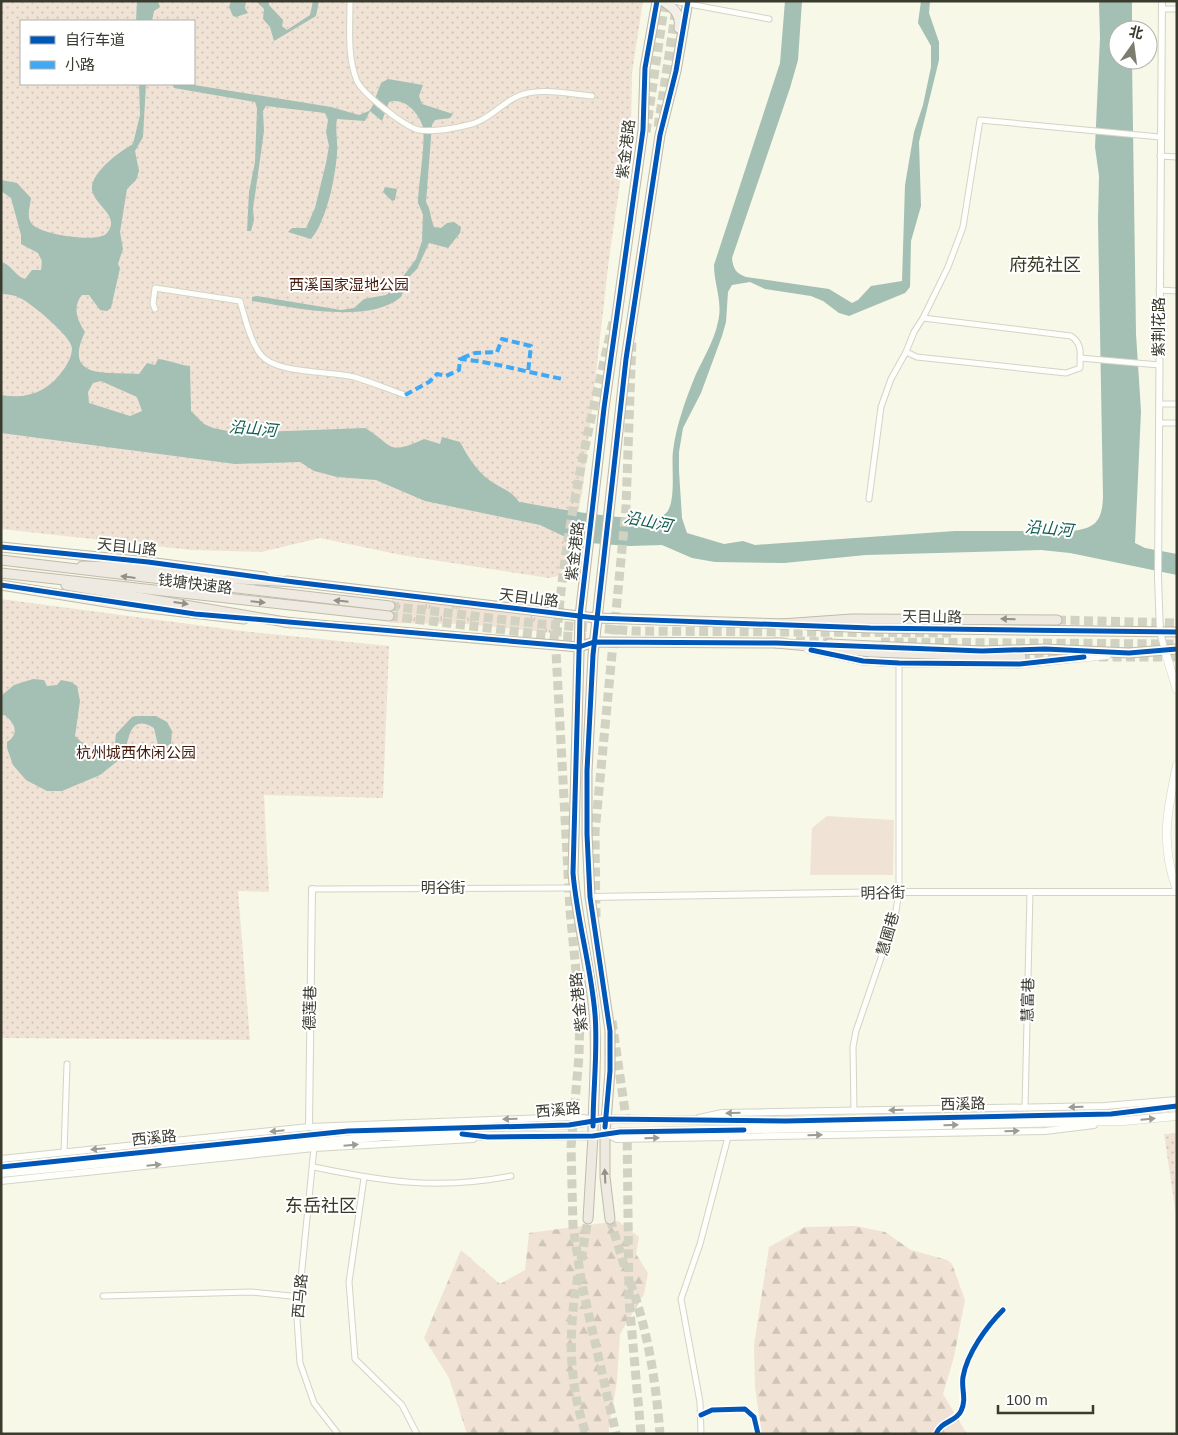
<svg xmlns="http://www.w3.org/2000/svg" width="1178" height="1435" font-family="Helvetica,'Noto Sans SC',sans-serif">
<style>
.grass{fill:url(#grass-tufts)}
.forest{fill:url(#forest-firs)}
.park{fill:url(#park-dots);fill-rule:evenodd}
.pitch{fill:#f0e3d6}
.water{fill:#a4bfb3;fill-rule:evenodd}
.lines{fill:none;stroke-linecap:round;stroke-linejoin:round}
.trunk-tunnel{stroke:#d1d2c2;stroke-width:9;stroke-dasharray:9 4.5;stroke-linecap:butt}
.minor-casing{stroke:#d3d4c7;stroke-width:7}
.tertiary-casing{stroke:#d3d4c7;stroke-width:8}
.secondary-casing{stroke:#d3d4c7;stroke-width:9}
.primary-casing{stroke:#c0bbab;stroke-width:11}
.trunk-casing{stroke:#c0bbab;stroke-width:11}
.minor{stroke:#fefefb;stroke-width:5}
.tertiary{stroke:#fefefb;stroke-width:6}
.secondary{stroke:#fefefb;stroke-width:8}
.primary{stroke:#f2efe8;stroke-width:9}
.trunk{stroke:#eeeae2;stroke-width:9}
.quiet{stroke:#3fa9f5;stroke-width:4;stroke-dasharray:8 4;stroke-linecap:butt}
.cycleway-casing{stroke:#fff;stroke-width:8}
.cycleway{stroke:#0057b8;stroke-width:5}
.oneway{fill:#949288}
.oneway2{fill:#9c9c95}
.labels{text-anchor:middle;stroke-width:4;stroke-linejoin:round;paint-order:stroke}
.street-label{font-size:15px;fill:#3a3b2f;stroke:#fff}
.park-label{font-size:15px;fill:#471b0b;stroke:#fff}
.water-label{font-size:16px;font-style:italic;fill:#115d50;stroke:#fff}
.quarter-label{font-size:18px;fill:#383922;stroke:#fff}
</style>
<defs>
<pattern id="grass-tufts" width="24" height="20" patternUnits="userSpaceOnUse" patternTransform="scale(1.25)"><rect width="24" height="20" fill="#f0e3d6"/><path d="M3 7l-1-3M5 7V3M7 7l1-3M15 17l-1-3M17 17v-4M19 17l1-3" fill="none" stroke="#cfc4b8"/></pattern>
<pattern id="forest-firs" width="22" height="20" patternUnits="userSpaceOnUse" patternTransform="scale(1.25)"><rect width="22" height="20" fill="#f0e3d6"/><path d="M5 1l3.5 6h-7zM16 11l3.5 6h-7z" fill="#cfc4b8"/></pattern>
<pattern id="park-dots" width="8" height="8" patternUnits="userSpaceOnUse" patternTransform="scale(1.25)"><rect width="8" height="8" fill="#f0e3d6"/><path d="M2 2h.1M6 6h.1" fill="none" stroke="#cfc4b8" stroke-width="1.8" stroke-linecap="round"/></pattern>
</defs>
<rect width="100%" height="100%" fill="#f7f8e7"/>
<polygon class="grass" points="392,598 555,619 560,621 560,633 554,633 467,624 390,623"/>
<g class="forest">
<polygon points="618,1221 639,1237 636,1254 648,1273 644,1294 620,1334 617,1381 608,1434 467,1434 449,1378 424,1338 461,1250 500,1284 525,1270 529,1233"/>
<polygon points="855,1226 885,1232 911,1250 947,1260 952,1264 965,1300 954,1357 943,1394 967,1434 762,1434 755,1388 754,1345 769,1247 805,1227"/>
</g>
<g class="park">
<path d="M1,1h642l-11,72 -1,52 -11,58 -11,76 -26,228 -12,64 -6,16 -7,9 -9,2 -148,-23 -81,-17 -59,14 -69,-2 -191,-21zM21,21h173v63h-173z"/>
<polygon points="1,599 242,631 389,646 383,798 264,795 269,892 238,891 250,1040 1,1038"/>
<polygon points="1177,1133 1177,1221 1164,1134"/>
</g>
<polygon class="pitch" points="827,816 894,820 893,875 810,875 812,828"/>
<g class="water">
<polygon points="137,1 158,1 160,7 154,11 152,21 136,21"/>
<polygon points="231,1 246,1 245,8 248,13 236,17 233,16 229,7"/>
<polygon points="256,1 269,1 269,5 283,20 282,26 287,30 310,15 313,1 319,1 316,16 274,41 270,27 263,19 264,9"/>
<path d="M785,1h17l-4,59 -8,28 -58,170c1,11 4,15 14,19l83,12 23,14 6,-3 13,-14 31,-5 3,-96 9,-53 9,-27 8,-38v-21l-13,-23 3,-22h9l-1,12 10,29v18l-20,82 2,64 -10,35 -1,46 -5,6 -56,23 -10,-3 -16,-12 -12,-5 -46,-7 -15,-7 -18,3 -4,7 -2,30 -4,14 -21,57 -18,35 -4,24v19l3,47 5,15 37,11 19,-3 12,4 200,-14h117c24,-3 30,-10 31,-34l-5,-276 1,-45 -4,-29 5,-109 -1,-34 1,-3h32v29h-14v30h14l4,274 5,77 -6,132 10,5 32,6v21l-107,-22 -29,-3 -175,5 -82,8 -69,-1 -23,-4 -30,-13 -33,1 -53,-4 -36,-17 -115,-24 -49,-21 -39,-3 -23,-6 -14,-9 -65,2 -234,-31v-38c27,5 48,-4 63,-26 4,-6 8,-13 8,-21 -1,-12 -41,-45 -52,-50 -6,-3 -12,-4 -19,-4v-32c9,1 14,14 24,17l7,-9h9l1,-9 -4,-8 -17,-9v-9l-10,-37 -10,-7v-11l16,3 14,15c-1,9 -5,19 1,26 7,10 66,20 75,9 14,-17 -12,-27 -15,-43 -2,-17 28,-39 41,-46l7,-29 -1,-31h7l-3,53 -8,14 4,20 -3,9 -9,9 -7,43 3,17 -5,15 2,4 -9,40 -4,3 -7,-1 -11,-15h-7c-10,12 -5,25 3,37 -24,50 27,39 54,42l8,-11 8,2 3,-6c11,1 21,6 32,7l1,45 13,13 9,4 25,5 127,-5c30,18 21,28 59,11l16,5 2,-7 18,5c9,17 20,34 37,43 10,6 15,7 22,17 26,4 129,25 146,12 12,-9 6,-48 8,-63 3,-25 13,-53 23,-77 8,-17 18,-33 22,-52 5,-21 -4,-37 -4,-57l66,-202zM101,381l36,16 5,14 -12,5 -41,-13 -1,-11 5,-9z"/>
<path d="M388,79l35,6 -4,11 3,8 31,10 -3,4 -15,2 -3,5 -6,77c5,8 4,15 8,25l7,1 6,-5 7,-1 7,5 -1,6 -12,15 -19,-5 -12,26 -8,8 -8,20c-33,28 -110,10 -149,4v-4l5,-1 84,14 13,-2 10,-9 22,-4 7,-5 23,-31 6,-18 1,-27 -5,-11c0,-18 9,-65 4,-79 -5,-13 -19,-27 -33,-22l-7,19 -12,-10 -5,10 -28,-2c-2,11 1,23 0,35 -2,24 -10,66 -26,85l-23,-7 4,-4h14l9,-20 11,-45 3,-17 -3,-14 2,-12 -3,-7 -59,-7 -3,5 1,20 -11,78 1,11 -3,11h-4l2,-39 6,-30 2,-54 -2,-6 -81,-14 -2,-4h16l143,23 28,8 10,-4 3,-4 9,-24z"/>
<polygon points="385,187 397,189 395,200 392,201 383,192"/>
<path d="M33,679l11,1 3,6 10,-1 4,-5 10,2 6,4 3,15 -5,35 20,19 14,3 5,-7 2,-17 16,-17 4,-1h20l11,6 5,9 -1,13 -12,6 -5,-22c-24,-15 -26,11 -29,27l-25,20 -38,16h-15l-21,-11 -7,-8 -6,-7 -6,-17v-6c13,-8 8,-20 -3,-27l-3,1v-20l13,-11z"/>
</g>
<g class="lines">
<g class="trunk-tunnel">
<polyline points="658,127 676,9"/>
<polyline points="646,132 665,1"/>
<path d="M613,322c-25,109 -51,217 -57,329l14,259 10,102 -1,44 -8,91 2,79 9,59 34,149"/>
<polyline points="390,606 540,624 634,631 952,633"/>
<polyline points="389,616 546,635 600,638"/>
<polyline points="1057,620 1177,623"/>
<polyline points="796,641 835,642"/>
<polyline points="881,642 1177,644"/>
<polyline points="1021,657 1061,657"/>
<polyline points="1099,657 1177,657"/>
<polyline points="596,917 595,832 626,507 632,339"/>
<polyline points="612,1021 627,1125 629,1300 641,1434"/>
<polyline points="610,1219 625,1268"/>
<polyline points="581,1260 588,1219"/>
<path d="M578,1276c-10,54 -10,105 8,158"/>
<path d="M630,1282c18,49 26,100 30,152"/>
</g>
<defs>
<g id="minor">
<path d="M350,1c0,26 -3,56 7,80 6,13 48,46 62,49 15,2 38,-2 53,-6 21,-6 34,-27 56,-31 20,-4 43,1 64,3"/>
<polyline points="673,1 769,19"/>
<polyline points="1162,9 1177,9"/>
<polyline points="1160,156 1177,157"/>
<polyline points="1159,290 1177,291"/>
<path d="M155,309l-2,-5 2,-16 85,13c5,17 10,40 21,54 15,19 69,16 93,22 17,5 34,12 51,18"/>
<path d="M923,318l148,18c12,8 9,19 9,32l-14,5 -149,-16 -11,-5 8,-20z"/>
<polyline points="923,318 948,267 963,227 980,120 1160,137"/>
<polyline points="1080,358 1159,365"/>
<polyline points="1159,404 1177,404"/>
<polyline points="1159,423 1177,423"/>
<polyline points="869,499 881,407 891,379 906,352"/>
<polyline points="312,889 574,888"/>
<polyline points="1025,1108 1030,892"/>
<polyline points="854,1111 853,1047 856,1031 895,917 899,892 899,663"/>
<polyline points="314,1148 297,1319 300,1363 314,1403 338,1434"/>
<polyline points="64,1152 67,1064"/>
<path d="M314,1167c71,15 125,23 197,9"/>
<polyline points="364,1178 349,1282 355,1359 402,1405 417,1434"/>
<polyline points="103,1296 251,1292 300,1297"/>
<polyline points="701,1434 700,1402 681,1299 700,1244 728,1137"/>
</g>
<g id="tertiary">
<polyline points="1162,1 1158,578 1160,632 1165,651"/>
<polyline points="590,897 899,892 1177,892"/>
<polyline points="699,1118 722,1113 1105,1106 1177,1100"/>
<polyline points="309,1127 312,889"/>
<polyline points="606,1134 617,1139 1045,1131 1094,1125"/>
<polyline points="1,1159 309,1127 572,1117 592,1119"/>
<polyline points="1,1181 314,1148 473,1139"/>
</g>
<g id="secondary">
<polyline points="808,649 863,661 899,663 1020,664 1107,655"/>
<polyline points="1165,651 1177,690"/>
<path d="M1177,765c-10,46 -17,79 0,125"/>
<polyline points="1,1167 348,1131 569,1125 606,1119 786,1121 1111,1114 1177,1106"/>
<polyline points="1,1173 385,1136 593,1136 620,1132 1124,1121 1177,1116"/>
</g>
<g id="primary">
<path d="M663,1c11,7 18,13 16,27"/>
<polyline points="1,547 148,562 264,577"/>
<polyline points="287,581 596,618 787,624"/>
<polyline points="1,585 131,606 244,619"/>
<polyline points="284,622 579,647 594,642 784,643"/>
<polyline points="807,625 870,628 1177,632"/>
<polyline points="829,644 982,651 1045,649 1129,653 1177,649"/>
<polyline points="605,1134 610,1071 610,1031 590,897 587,834 587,771 593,655 626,359 660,135 676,71 688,1"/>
<path d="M593,1136c0,-41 5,-82 1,-123 -4,-47 -17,-93 -21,-140l7,-257 24,-208 39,-278 2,-62 12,-67"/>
</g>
<g id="trunk">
<polyline points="1,560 390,606"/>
<polyline points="82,566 140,568 186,576 294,582"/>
<polyline points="1,573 389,616"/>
<polyline points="66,585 291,623"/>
<polyline points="781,624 852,619 1057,620"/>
<polyline points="776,643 872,652 1021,657"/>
<polyline points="605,1134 605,1177 610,1219"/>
<polyline points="588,1219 593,1136"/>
</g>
</defs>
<use href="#minor" class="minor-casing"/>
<use href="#tertiary" class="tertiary-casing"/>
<use href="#secondary" class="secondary-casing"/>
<use href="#primary" class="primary-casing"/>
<use href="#trunk" class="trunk-casing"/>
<use href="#minor" class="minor"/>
<use href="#tertiary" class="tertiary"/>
<use href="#secondary" class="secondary"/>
<use href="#primary" class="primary"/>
<use href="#trunk" class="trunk"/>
<g class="quiet">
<polyline points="462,358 475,353 497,352 502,339 531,346 528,372"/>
<path d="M405,395l24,-13 8,-8 9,2 13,-6 1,-11c34,3 69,14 103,20"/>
</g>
<defs>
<g id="cycleway">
<polyline points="1,547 148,562 294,582 596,618 870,628 1177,632"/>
<polyline points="1,585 195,614 579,647 594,642 776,643 982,651 1045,649 1129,653 1177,649"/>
<polyline points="811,650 863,661 899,663 1020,664 1084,657"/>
<path d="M593,1126c0,-37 5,-75 2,-112 -4,-48 -18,-93 -22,-141l7,-257 24,-208 39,-278 2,-62 12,-67"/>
<polyline points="605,1127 610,1071 610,1031 590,897 587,834 587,771 593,655 626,359 660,135 676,71 688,1"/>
<polyline points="462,1134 488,1137 593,1136 620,1132 744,1130"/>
<polyline points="1,1167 348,1131 569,1125 606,1119 786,1121 1111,1114 1177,1106"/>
<polyline points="701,1415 712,1410 745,1409 754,1417 758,1434"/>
<path d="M936,1434c5,-13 20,-12 25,-23 6,-12 0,-22 2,-34 4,-24 24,-51 40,-67"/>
</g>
</defs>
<use href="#cycleway" class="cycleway-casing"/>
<use href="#cycleway" class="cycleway"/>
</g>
<defs><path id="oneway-solid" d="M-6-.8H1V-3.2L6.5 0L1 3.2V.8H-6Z" transform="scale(1.25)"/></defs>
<g class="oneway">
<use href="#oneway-solid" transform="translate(128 577) rotate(-173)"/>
<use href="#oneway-solid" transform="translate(341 601) rotate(-174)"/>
<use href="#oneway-solid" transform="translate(258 602) rotate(6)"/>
<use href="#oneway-solid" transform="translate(181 603) rotate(8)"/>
<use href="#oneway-solid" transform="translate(1008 619) rotate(-179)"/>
<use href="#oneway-solid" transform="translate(605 1176) rotate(-93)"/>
</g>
<g class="oneway2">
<use href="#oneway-solid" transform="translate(1076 1107) rotate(179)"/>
<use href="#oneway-solid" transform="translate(896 1110) rotate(179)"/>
<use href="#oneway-solid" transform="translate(733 1113) rotate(179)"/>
<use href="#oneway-solid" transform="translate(510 1119) rotate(178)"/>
<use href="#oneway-solid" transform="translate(1148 1119) rotate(-5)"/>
<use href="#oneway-solid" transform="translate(951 1125) rotate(-1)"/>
<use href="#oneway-solid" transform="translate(277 1131) rotate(174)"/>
<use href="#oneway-solid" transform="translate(1012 1131) rotate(-1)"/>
<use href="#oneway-solid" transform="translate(815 1135) rotate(-1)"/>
<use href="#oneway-solid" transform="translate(652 1138) rotate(-1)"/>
<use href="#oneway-solid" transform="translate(351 1145) rotate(-5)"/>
<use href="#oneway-solid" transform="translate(98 1149) rotate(175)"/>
<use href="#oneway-solid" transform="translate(154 1165) rotate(-6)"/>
</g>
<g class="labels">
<g class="street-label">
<text transform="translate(626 149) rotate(-83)" y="5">紫金港路</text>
<text transform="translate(1159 327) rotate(-90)" y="5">紫荆花路</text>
<text transform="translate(127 547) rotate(6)" y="5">天目山路</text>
<text transform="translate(575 551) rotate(-83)" y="5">紫金港路</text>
<text transform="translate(195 584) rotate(7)" y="5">钱塘快速路</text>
<text transform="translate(529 598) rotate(7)" y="5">天目山路</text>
<text transform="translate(932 617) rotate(1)" y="5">天目山路</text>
<text x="443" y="893">明谷街</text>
<text transform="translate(883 893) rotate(-1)" y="5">明谷街</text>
<text transform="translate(888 934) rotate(-74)" y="5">慧圃巷</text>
<text transform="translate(1028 1000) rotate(-89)" y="5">慧富巷</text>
<text transform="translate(579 1002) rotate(-96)" y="5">紫金港路</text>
<text transform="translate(310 1008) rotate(-89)" y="5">德莲巷</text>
<text transform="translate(963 1104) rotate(-1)" y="5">西溪路</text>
<text transform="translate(558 1110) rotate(-5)" y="5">西溪路</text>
<text transform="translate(154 1138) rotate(-6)" y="5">西溪路</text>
<text transform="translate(300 1296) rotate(-85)" y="5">西马路</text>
</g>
<g class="park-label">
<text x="349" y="290">西溪国家湿地公园</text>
<text x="136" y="758">杭州城西休闲公园</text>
</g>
<g class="water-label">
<text transform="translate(253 428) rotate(5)" y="6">沿山河</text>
<text transform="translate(648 521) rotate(11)" y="6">沿山河</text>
<text transform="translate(1049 528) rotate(5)" y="6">沿山河</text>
</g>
<g class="quarter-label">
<text x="1045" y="271">府苑社区</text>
<text x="321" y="1212">东岳社区</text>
</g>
</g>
<rect width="1178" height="1435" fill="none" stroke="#3a3b2f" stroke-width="5"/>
<rect x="20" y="20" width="175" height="65" fill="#ffffff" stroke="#b0b1ac"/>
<rect x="30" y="36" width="25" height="8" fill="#0057b8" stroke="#b0b1ac"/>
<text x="65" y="45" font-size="15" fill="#3a3b2f">自行车道</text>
<rect x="30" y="61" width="25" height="8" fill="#3fa9f5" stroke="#b0b1ac"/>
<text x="65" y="70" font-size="15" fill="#3a3b2f">小路</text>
<g transform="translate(1133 45) rotate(14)"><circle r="24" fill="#ffffff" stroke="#b0b1ac"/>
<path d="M0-4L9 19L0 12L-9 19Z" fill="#7c7d6f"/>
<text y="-8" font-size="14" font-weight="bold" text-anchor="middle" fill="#3a3b2f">北</text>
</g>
<path d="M998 1405v8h95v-8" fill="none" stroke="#3a3b2f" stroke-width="2.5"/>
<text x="1006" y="1405" font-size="15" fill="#3a3b2f" stroke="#ffffff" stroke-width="4" paint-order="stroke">100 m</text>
</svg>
